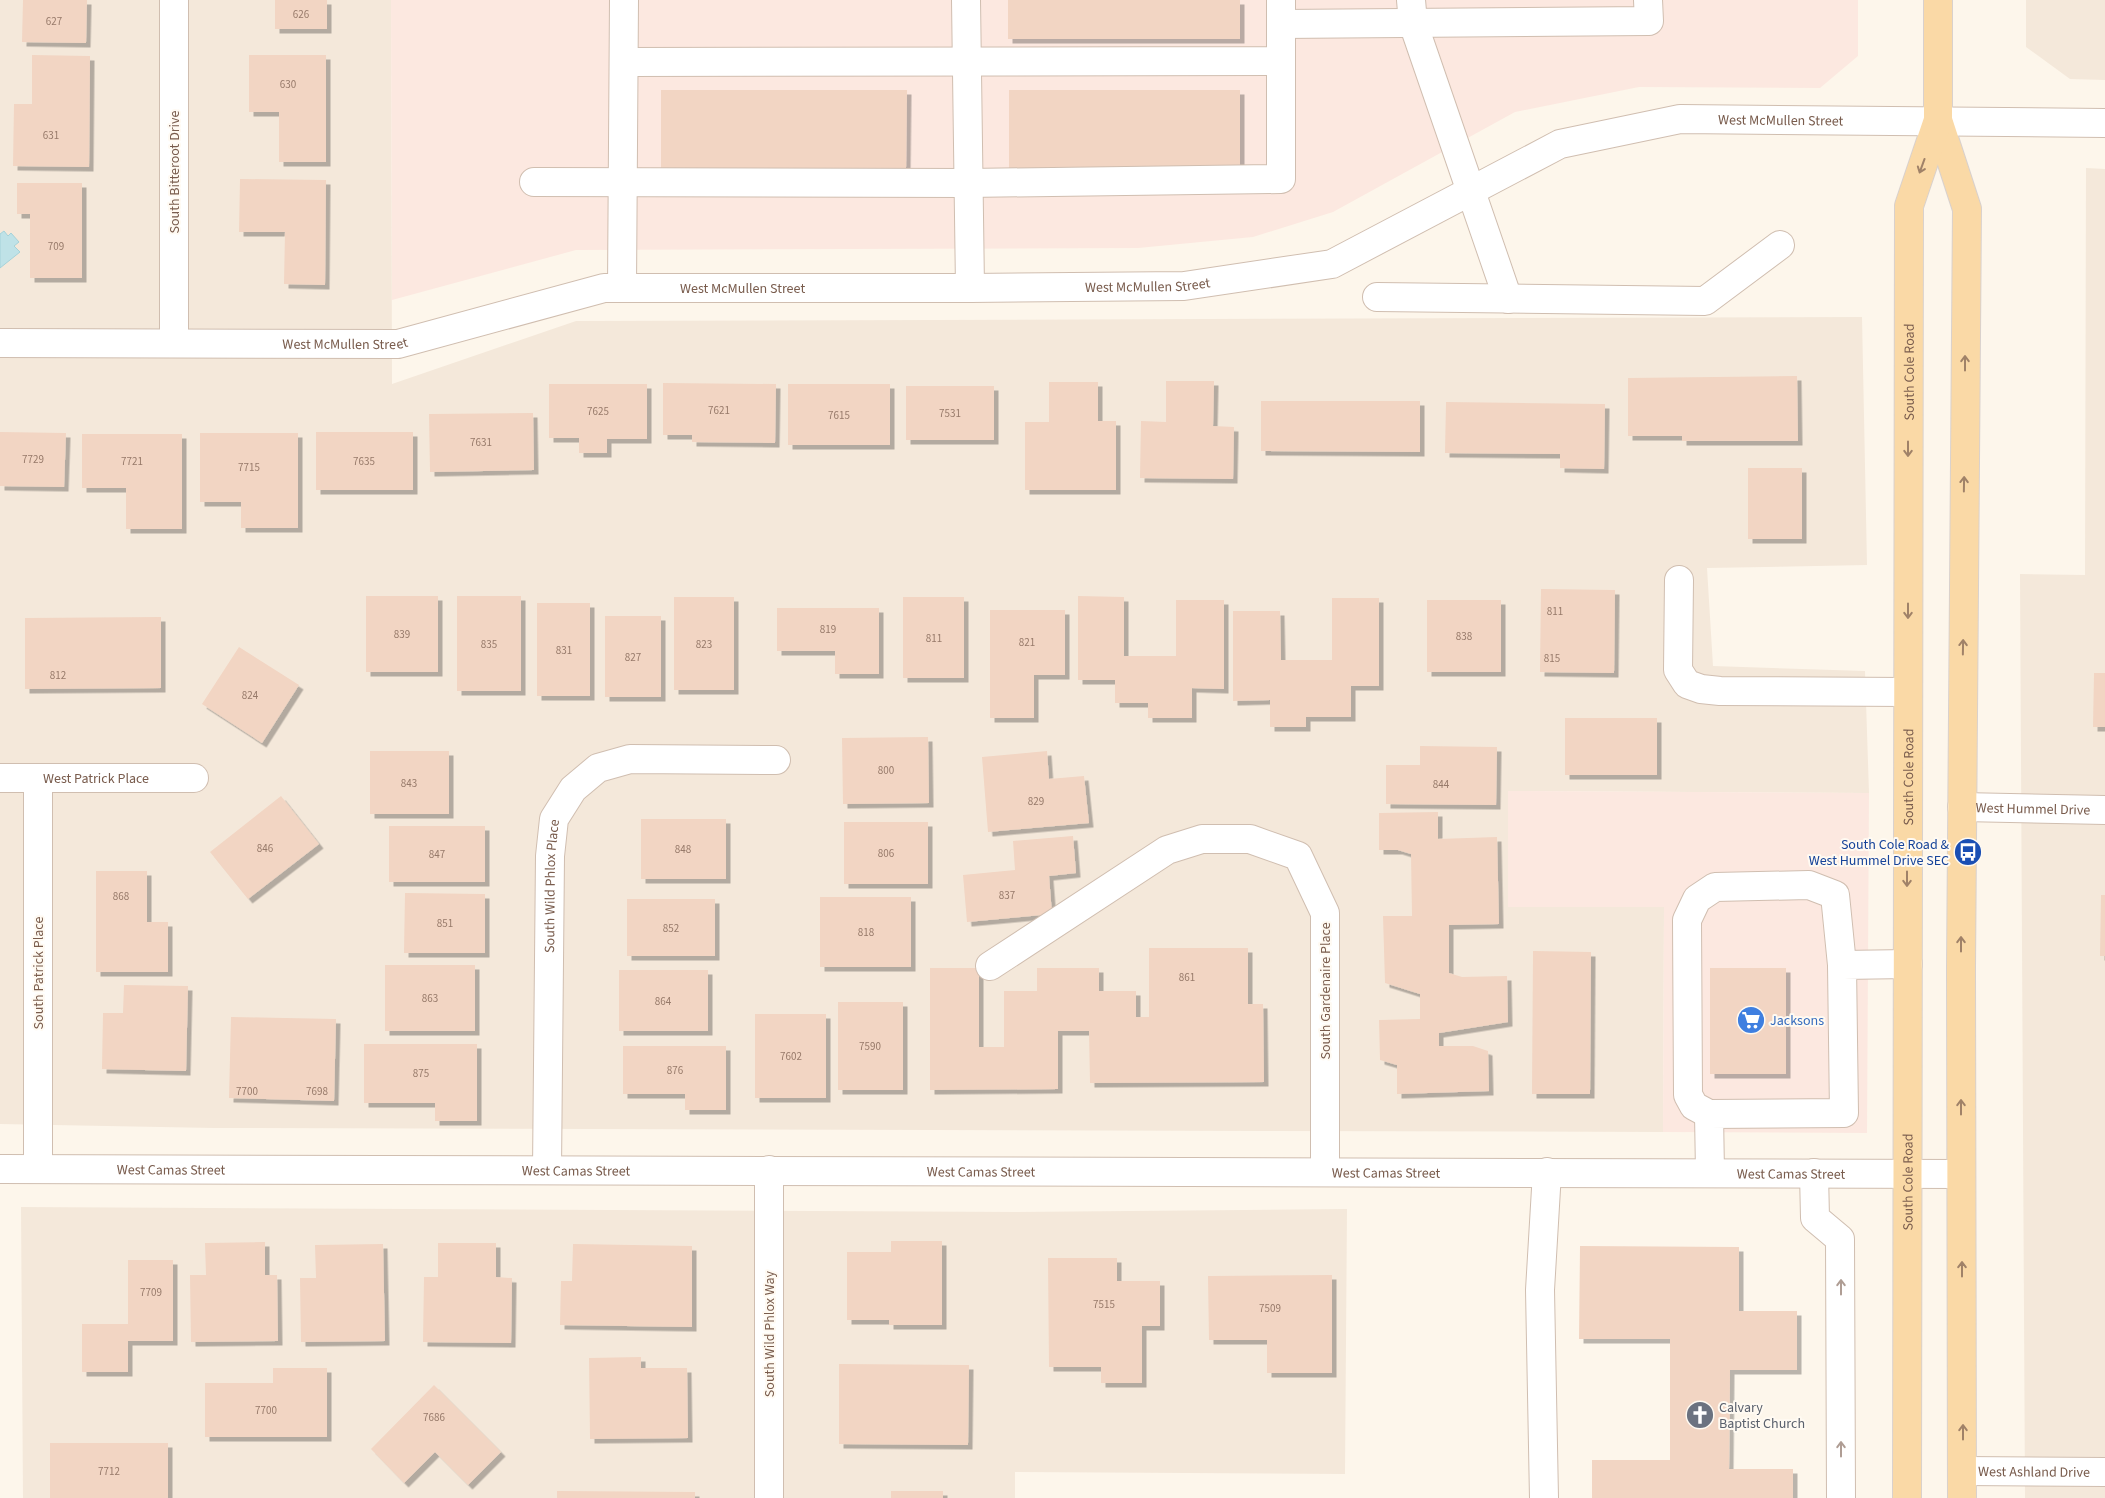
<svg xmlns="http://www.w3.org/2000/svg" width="2105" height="1498" font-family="'Source Sans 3',sans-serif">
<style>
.residential{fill:#f4e8da}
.commercial{fill:#fce8e0}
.water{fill:#bfe2e7;stroke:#a5d2d9}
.building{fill:#f2d5c3;filter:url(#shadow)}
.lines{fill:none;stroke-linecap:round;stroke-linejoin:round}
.minor-casing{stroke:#d0beb0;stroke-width:30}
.major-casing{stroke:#d9d1cd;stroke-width:30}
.minor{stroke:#fff;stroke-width:28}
.major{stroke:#fad9a6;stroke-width:28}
.oneway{stroke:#a08268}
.oneway2{stroke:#af9d94}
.labels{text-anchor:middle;stroke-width:4;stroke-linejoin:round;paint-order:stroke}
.number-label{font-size:11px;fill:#977a6a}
.street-label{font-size:14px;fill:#795c4d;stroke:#fffaf2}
.transit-label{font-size:14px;fill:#164399;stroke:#fffaf2;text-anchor:end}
.shop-label{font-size:14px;fill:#366cbe;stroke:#fffaf2;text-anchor:start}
.worship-label{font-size:14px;fill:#5b616d;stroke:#fffaf2;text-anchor:start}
</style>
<defs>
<filter id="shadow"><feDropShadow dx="4.5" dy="4.5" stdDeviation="0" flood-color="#0004"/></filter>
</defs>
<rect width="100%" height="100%" fill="#fdf6eb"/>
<g class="residential">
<polygon points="0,0 391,0 392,384 576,321 1862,317 1867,565 1707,568 1713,666 1865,671 1869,793 1509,791 1508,907 1664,907 1663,1132 214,1128 0,1124"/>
<polygon points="2026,0 2105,0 2105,80 2070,79 2026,47"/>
<polygon points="2086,168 2105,169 2105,1498 2025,1498 2020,574 2085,575"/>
<polygon points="21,1207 1017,1212 1347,1209 1345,1474 1015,1472 1015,1498 23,1498"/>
</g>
<g class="commercial">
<polygon points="391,0 1858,0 1858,56 1820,88 1639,87 1515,112 1333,212 1253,237 1138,248 576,250 392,300"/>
<polygon points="1508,791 1869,793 1867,1133 1663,1132 1664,907 1508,907"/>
</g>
<polygon class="water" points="4,231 8,236 11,233 19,242 14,246 20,252 0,268 0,234"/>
<g class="building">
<polygon points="23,0 87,0 86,43 22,42"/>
<rect x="275" y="0" width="52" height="29"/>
<rect x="1008" y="0" width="232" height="39"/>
<polygon points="32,55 90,56 89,167 13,166 14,104 32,104"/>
<polygon points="249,55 326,55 326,162 279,162 279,112 249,112"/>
<polygon points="661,90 907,90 906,169 661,168"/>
<rect x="1009" y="90" width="231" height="78"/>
<polygon points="240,179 326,180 325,285 284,284 285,232 239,232"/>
<polygon points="17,183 82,183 82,278 30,278 30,214 17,214"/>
<polygon points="1797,376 1798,441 1682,441 1682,436 1628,436 1628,378"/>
<polygon points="1166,381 1214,381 1213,426 1234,427 1233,479 1140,478 1141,421 1166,422"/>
<polygon points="1049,382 1098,382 1098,421 1116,421 1116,490 1025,490 1025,422 1049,422"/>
<polygon points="663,383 776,384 775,443 692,442 692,435 663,435"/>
<polygon points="549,384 647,384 647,439 607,439 607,453 579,453 579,438 549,438"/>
<rect x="788" y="384" width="102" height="61"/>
<rect x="906" y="386" width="88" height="54"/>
<polygon points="1261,401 1420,401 1420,452 1261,451"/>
<polygon points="1446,402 1605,404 1604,469 1560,468 1560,454 1445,453"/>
<polygon points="533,413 534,470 430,472 429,414"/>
<polygon points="0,432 66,433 64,487 0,486"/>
<rect x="316" y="432" width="97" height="58"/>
<polygon points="200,433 298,433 298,528 241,528 241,502 200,502"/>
<polygon points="82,434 182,434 182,529 126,529 126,488 82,488"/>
<rect x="1748" y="468" width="54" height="71"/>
<polygon points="1541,589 1615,590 1614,673 1540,672"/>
<rect x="366" y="596" width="72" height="76"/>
<rect x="457" y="596" width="64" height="95"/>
<polygon points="1078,596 1124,597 1124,656 1176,656 1176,600 1224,600 1224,689 1192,688 1192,718 1148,718 1148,703 1115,703 1115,680 1078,680"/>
<rect x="674" y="597" width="60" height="93"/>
<rect x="903" y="597" width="61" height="81"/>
<polygon points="1332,598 1379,598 1379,686 1351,686 1351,717 1306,717 1306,727 1270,727 1270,700 1233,701 1233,611 1280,611 1281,660 1332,660"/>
<rect x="1427" y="600" width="74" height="72"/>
<rect x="537" y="603" width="53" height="93"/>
<polygon points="777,608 879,608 879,674 835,674 835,651 777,651"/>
<polygon points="990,610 1065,610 1065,675 1034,675 1034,718 990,718"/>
<rect x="605" y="616" width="56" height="81"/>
<polygon points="161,617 161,688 25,689 25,618"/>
<polygon points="239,647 299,685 262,743 202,704"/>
<polygon points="2094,673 2105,673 2105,727 2093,727"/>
<rect x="1565" y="718" width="92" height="57"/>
<polygon points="928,737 929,803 843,804 842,738"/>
<polygon points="1420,746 1497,747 1496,805 1386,804 1386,765 1420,765"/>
<rect x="370" y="751" width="79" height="63"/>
<polygon points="1047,751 1049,779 1084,776 1089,823 988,832 982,757"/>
<polygon points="281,796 319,844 248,899 210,852"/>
<polygon points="1438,812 1438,839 1497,837 1499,924 1449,925 1449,973 1462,977 1507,976 1508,1022 1439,1033 1439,1046 1473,1046 1488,1051 1489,1091 1397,1094 1397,1065 1380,1060 1379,1020 1420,1019 1420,994 1385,983 1383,916 1412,916 1411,854 1398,850 1379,850 1379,813"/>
<rect x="641" y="819" width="85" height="60"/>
<rect x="844" y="822" width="84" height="62"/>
<rect x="389" y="826" width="96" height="56"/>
<polygon points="1073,836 1076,873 1049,876 1052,914 967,922 963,875 1015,870 1013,841"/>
<polygon points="96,871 147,871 147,922 168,922 168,972 96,972"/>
<polygon points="405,893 485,894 485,953 404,953"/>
<polygon points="2101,895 2105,895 2105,956 2100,956"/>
<rect x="820" y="897" width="91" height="70"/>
<rect x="627" y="899" width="88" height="57"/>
<polygon points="1149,948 1248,948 1248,1004 1263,1004 1264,1082 1090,1083 1089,1031 1058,1031 1058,1089 930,1090 930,968 979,968 979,1047 1004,1047 1004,991 1037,991 1037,968 1099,968 1099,991 1136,991 1136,1017 1149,1017"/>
<polygon points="1533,951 1591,952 1590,1094 1532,1094"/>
<rect x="385" y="965" width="90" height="66"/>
<rect x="1710" y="968" width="76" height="106"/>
<rect x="619" y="970" width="89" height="61"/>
<polygon points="124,985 188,986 186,1071 102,1069 103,1013 123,1013"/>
<rect x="838" y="1002" width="65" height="88"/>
<rect x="755" y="1014" width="71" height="84"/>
<polygon points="231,1017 336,1019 334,1101 229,1098"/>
<polygon points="364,1044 477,1044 477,1121 435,1121 435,1103 364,1103"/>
<polygon points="623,1046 726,1046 726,1110 685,1110 685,1094 623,1094"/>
<polygon points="891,1241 942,1241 942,1325 889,1325 889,1320 847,1320 847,1252 891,1252"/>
<polygon points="265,1242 265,1275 277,1275 278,1341 191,1342 190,1275 206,1275 205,1243"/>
<polygon points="438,1243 496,1243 496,1277 512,1278 511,1343 423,1342 424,1277 438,1277"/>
<polygon points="383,1244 385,1341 301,1342 300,1278 316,1278 315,1245"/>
<polygon points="573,1244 692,1246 692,1327 560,1325 561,1281 572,1281"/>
<polygon points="1580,1246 1739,1247 1739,1311 1797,1311 1797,1370 1730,1370 1729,1469 1793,1469 1793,1498 1592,1498 1592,1460 1670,1460 1670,1339 1579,1339"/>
<polygon points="1048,1258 1117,1258 1117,1281 1160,1281 1160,1326 1142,1326 1142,1383 1101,1383 1101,1367 1049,1367"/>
<polygon points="128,1260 173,1260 173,1341 128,1341 128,1372 82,1372 82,1324 128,1324"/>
<polygon points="1332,1275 1332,1373 1267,1373 1267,1340 1209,1340 1208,1276"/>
<polygon points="641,1357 641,1368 687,1368 688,1438 590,1439 589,1358"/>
<polygon points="839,1364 969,1365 968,1445 839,1444"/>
<polygon points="273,1368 327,1368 327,1437 205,1437 205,1383 273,1383"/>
<polygon points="434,1385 501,1452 468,1485 435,1452 404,1483 371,1449"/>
<rect x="50" y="1443" width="118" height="55"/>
<polygon points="557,1491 695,1492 695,1498 557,1498"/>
<rect x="891" y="1491" width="52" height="7"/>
</g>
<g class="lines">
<defs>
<g id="minor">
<polyline points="174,0 174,343"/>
<polyline points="966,0 970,288"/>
<polyline points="1411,0 1413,23 1508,299"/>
<polyline points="1281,24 1649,21 1648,0"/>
<polyline points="624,62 1281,61 1281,0"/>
<polyline points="534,182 968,183 1281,179 1281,61"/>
<polyline points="622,288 624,0"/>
<polyline points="1377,297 1705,301 1780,245"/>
<path id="s1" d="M0,343l398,1 206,-56h366l214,-2 148,-22 228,-120 120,-25 425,4"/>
<polyline points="1679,580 1678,670 1687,684 1701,689 1720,691 1907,692"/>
<path id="s2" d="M0,778h194"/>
<polyline points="38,778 38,1169"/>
<path id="s3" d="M1962,807l143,3"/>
<polyline points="990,966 1167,850 1202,839 1250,839 1298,856 1325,913 1325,1172"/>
<polyline points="1709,1114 1694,1106 1688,1095 1687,920 1697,899 1715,887 1809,885 1835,895 1842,965"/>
<path id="s4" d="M0,1169l1961,5"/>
<path id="s5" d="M547,1170l3,-314 4,-37 19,-30 25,-21 32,-9 146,1"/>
<polyline points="1710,1172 1709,1114 1844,1113 1842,965 1908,964"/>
<polyline points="1814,1173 1815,1218 1840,1239 1841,1498"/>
<path id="s6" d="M1963,1471l142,1"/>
<polyline points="769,1498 769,1170"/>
<polyline points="1544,1498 1540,1290 1547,1172"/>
</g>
<g id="major">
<polyline points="1938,0 1938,120 1967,209 1961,968 1962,1498"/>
<path id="s7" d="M1907,1498l2,-1292 29,-86"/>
</g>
</defs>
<use href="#minor" class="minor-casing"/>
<use href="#major" class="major-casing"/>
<use href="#minor" class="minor"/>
<use href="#major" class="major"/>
</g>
<defs><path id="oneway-shaft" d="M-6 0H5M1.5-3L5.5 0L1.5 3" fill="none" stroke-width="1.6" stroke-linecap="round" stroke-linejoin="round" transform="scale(1.25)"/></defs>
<g class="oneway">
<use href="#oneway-shaft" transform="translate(1922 166) rotate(110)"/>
<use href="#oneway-shaft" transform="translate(1965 363) rotate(-90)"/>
<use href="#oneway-shaft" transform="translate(1908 449) rotate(90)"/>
<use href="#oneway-shaft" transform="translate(1964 484) rotate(-89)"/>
<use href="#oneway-shaft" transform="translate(1908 611) rotate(90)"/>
<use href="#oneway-shaft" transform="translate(1963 647) rotate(-89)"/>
<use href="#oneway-shaft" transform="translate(1907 879) rotate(90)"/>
<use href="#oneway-shaft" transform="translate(1961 944) rotate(-90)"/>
<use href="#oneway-shaft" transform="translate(1961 1107) rotate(-90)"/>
<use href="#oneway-shaft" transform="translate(1962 1269) rotate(-90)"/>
<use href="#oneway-shaft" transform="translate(1963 1432) rotate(-90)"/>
</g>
<g class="oneway2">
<use href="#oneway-shaft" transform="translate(1841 1287) rotate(-90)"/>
<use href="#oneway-shaft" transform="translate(1841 1449) rotate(-90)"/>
</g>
<defs>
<symbol id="bus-disc" viewBox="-11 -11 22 22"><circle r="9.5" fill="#1a4fb4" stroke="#fffaf2"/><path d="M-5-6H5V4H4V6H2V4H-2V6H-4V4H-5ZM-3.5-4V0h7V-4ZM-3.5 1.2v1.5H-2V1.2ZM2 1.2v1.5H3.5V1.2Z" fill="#fff"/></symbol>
<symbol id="supermarket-disc" viewBox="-11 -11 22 22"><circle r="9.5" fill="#3f7fe0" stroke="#fffaf2"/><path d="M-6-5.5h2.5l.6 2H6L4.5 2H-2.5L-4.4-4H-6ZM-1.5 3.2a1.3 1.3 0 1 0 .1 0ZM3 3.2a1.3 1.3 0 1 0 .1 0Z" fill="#fff"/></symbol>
<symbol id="church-disc" viewBox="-11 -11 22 22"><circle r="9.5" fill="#6b7280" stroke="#fffaf2"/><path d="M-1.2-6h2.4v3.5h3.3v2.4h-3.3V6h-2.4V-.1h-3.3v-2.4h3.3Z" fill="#fff"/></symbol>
</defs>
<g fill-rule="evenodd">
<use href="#bus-disc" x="1952" y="836" width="32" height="32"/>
<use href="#supermarket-disc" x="1735" y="1004" width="32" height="32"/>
<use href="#church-disc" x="1684" y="1399" width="32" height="32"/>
</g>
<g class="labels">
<g class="number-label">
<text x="301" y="18">626</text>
<text x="54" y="25">627</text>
<text x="288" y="88">630</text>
<text x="51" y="139">631</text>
<text x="56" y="250">709</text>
<text x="719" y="414">7621</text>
<text x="598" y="415">7625</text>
<text x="950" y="417">7531</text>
<text x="839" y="419">7615</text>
<text x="481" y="446">7631</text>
<text x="33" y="463">7729</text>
<text x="132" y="465">7721</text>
<text x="364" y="465">7635</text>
<text x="249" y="471">7715</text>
<text x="1555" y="615">811</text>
<text x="828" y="633">819</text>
<text x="402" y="638">839</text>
<text x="1464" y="640">838</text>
<text x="934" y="642">811</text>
<text x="1027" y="646">821</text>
<text x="489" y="648">835</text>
<text x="704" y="648">823</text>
<text x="564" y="654">831</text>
<text x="633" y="661">827</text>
<text x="1552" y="662">815</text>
<text x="58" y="679">812</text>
<text x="250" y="699">824</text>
<text x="886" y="774">800</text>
<text x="409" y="787">843</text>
<text x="1441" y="788">844</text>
<text x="1036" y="805">829</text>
<text x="265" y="852">846</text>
<text x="683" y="853">848</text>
<text x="886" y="857">806</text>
<text x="437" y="858">847</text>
<text x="1007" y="899">837</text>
<text x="121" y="900">868</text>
<text x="445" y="927">851</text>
<text x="671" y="932">852</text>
<text x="866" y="936">818</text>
<text x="1187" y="981">861</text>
<text x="430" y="1002">863</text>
<text x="663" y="1005">864</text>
<text x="870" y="1050">7590</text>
<text x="791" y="1060">7602</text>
<text x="675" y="1074">876</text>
<text x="421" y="1077">875</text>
<text x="247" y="1095">7700</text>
<text x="317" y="1095">7698</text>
<text x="151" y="1296">7709</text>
<text x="1104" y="1308">7515</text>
<text x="1270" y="1312">7509</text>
<text x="266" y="1414">7700</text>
<text x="434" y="1421">7686</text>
<text x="109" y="1475">7712</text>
</g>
<g class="street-label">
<text dy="5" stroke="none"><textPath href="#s1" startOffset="1822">West McMullen Street</textPath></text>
<text transform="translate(174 172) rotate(-90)" y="5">South Bitteroot Drive</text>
<text dy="5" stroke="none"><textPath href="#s1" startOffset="1155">West McMullen Street</textPath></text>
<text dy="5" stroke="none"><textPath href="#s1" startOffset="750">West McMullen Street</textPath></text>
<text dy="5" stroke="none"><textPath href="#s1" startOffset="345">West McMullen Street</textPath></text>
<text dy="5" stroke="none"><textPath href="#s7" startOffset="1126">South Cole Road</textPath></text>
<text dy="5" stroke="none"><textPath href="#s7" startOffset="721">South Cole Road</textPath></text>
<text dy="5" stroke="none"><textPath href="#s2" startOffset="96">West Patrick Place</textPath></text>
<text dy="5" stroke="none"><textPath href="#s3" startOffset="71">West Hummel Drive</textPath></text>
<text dy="5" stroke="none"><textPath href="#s5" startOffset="284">South Wild Phlox Place</textPath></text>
<text transform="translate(38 973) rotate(-90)" y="5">South Patrick Place</text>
<text transform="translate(1325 991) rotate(-90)" y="5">South Gardenaire Place</text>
<text dy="5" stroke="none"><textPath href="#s4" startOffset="171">West Camas Street</textPath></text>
<text dy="5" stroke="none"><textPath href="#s4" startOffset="576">West Camas Street</textPath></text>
<text dy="5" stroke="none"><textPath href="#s4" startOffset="981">West Camas Street</textPath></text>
<text dy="5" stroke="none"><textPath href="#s4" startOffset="1386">West Camas Street</textPath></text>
<text dy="5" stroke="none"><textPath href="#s4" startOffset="1791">West Camas Street</textPath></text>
<text dy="5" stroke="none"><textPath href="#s7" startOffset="316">South Cole Road</textPath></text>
<text transform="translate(769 1334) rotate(-90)" y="5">South Wild Phlox Way</text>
<text dy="5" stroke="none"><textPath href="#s6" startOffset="71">West Ashland Drive</textPath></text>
</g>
<g class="transit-label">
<text x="1949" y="849">South Cole Road &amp;<tspan x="1949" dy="16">West Hummel Drive SEC</tspan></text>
</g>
<g class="shop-label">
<text x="1770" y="1025">Jacksons</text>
</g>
<g class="worship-label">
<text x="1719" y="1412">Calvary<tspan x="1719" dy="16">Baptist Church</tspan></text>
</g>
</g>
</svg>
